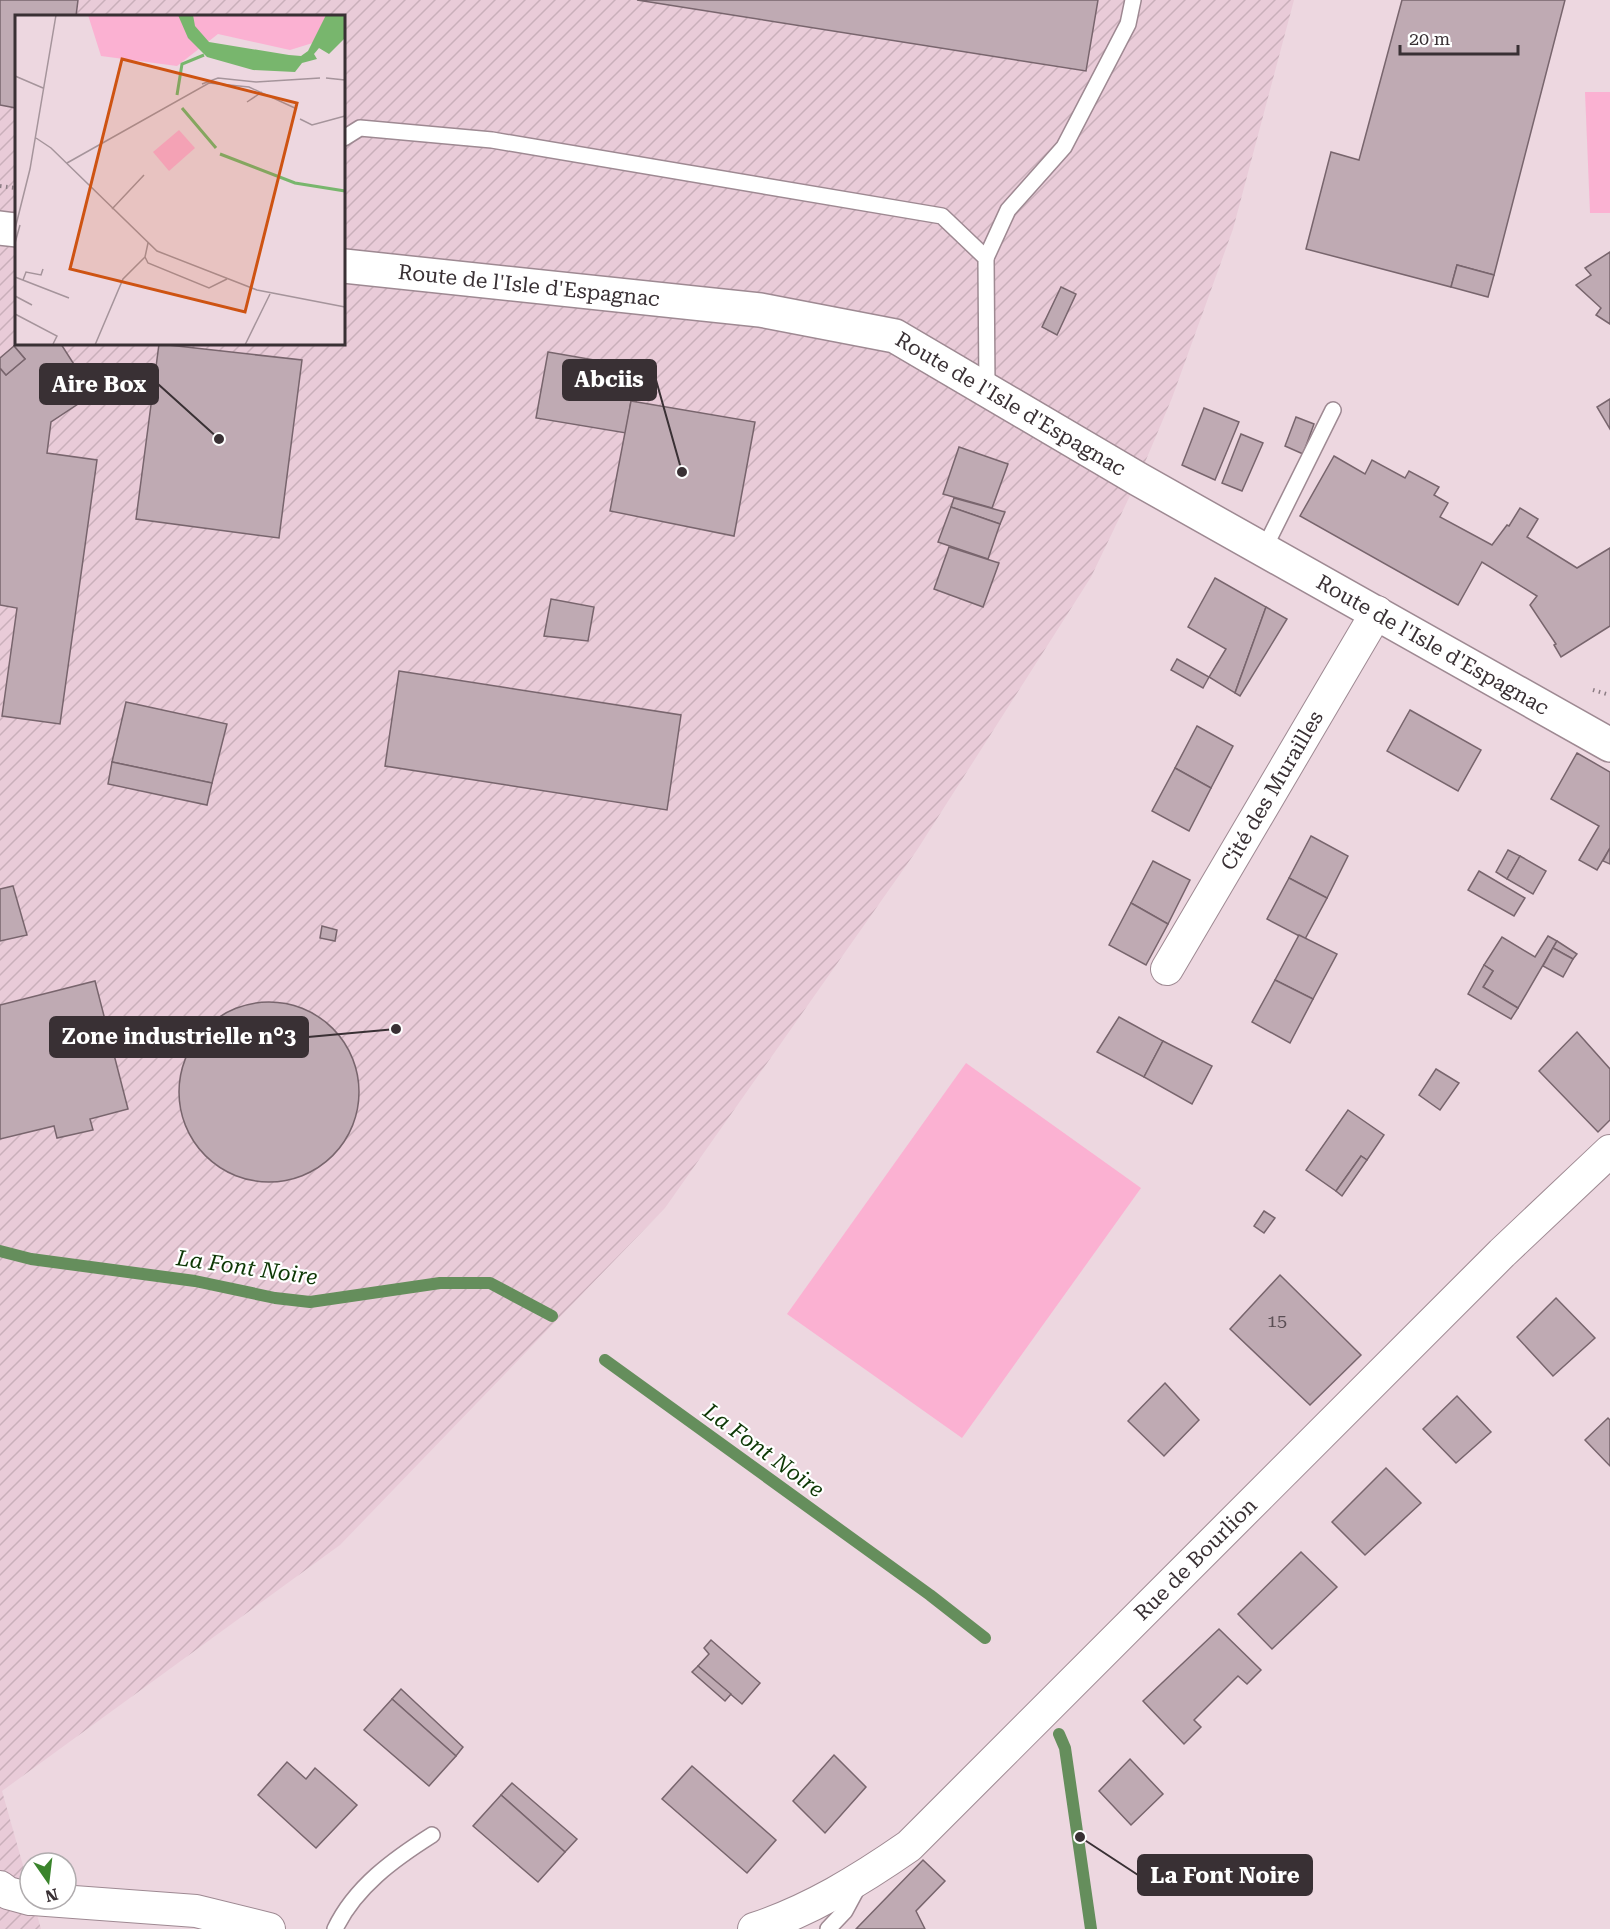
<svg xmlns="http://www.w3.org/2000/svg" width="1610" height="1929" font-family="'Roboto Serif',serif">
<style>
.industrial{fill:url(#industrial-furrows);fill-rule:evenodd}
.pitch{fill:#fbb1d2}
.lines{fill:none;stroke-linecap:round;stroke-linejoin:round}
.stream{stroke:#658e5c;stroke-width:12}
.building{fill:#bfaab3;stroke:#78656d;stroke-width:1.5}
.lane-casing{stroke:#9e8992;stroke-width:18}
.street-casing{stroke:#9e8992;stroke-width:34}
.secondary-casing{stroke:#9e8992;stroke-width:36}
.path{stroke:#8c7d84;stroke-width:4;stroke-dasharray:1.5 4.5;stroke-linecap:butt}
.lane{stroke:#fff;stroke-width:15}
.street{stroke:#fff;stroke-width:32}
.secondary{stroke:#fff;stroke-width:33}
.labels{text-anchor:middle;stroke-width:4.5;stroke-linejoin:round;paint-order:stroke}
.number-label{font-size:18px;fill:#5a4e54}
.street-label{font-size:21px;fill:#393034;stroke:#fff}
.water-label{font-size:22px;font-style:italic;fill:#0c3704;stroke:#fff}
.inset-river{fill:none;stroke:#78b66d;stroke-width:3}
.inset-road{fill:none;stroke:#a5949b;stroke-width:1.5}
.view{fill:#ce5312;fill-opacity:0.15;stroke:#ce5312;stroke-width:3}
.inset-edge{fill:none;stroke:#393034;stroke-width:3}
.leader{fill:none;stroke:#393034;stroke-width:2}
.callout-dot{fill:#393034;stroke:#fff;stroke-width:2}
.callout{fill:#393034;stroke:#393034;stroke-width:2}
.callout-label{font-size:22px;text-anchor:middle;font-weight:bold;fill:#fff}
</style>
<defs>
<pattern id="industrial-furrows" width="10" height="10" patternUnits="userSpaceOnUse" patternTransform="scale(1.5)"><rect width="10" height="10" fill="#e9cbd8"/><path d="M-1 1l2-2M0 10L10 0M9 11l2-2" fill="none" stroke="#c9afba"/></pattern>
</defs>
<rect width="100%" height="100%" fill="#edd7e0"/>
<path class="industrial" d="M0,0h1294l-61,229 -61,169 -34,81 -47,98 -174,273 -252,358 -325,337 -338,246 39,138h-41zM16,16h328v328h-328z"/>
<g class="pitch">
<polygon points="1585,92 1610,92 1610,213 1590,213"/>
<polygon points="966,1063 1141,1188 962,1438 787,1314"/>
</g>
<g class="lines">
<g class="stream">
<polyline points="0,1251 31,1259 195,1281 275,1298 310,1302 440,1283 490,1283 552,1316"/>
<polyline points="605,1360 930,1595 985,1638"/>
<polyline points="1059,1734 1065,1748 1091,1929"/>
</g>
</g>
<g class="building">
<polygon points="0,0 78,0 76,16 16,16 16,108 0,105"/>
<polygon points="637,0 1098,0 1086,71"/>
<polygon points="1402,0 1565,0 1494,275 1457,265 1451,287 1306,249 1331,152 1359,160"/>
<polygon points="1610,252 1610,324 1596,315 1601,308 1576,285 1591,275 1585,268"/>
<polygon points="1457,265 1494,275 1488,297 1451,287"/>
<polygon points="1061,287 1076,294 1057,335 1042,327"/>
<polygon points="17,344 61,344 84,380 81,402 51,422 47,453 97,460 60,724 2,716 17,608 0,605 0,368 6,375 25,359 14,346"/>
<polygon points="159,344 302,360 279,538 136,519"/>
<polygon points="14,346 25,359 6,375 0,368 0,358"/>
<polygon points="548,352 641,368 636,403 631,401 626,433 536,418"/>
<polygon points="1610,399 1610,429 1597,407"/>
<polygon points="631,401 755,422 734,536 610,511"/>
<polygon points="1204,408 1239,422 1215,480 1182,465"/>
<polygon points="1296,417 1314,424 1303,454 1285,446"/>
<polygon points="1241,434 1263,443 1242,491 1222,483"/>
<polygon points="959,447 1008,464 992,508 943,494"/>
<polygon points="1334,456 1365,474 1372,460 1405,478 1409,471 1439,487 1434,495 1448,503 1440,517 1492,545 1507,525 1509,526 1520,508 1538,519 1527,537 1577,568 1610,548 1610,626 1561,657 1554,645 1556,644 1530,605 1537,596 1482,562 1458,605 1300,516"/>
<polygon points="954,498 1005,512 1000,524 951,507"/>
<polygon points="951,507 1000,524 988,559 938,542"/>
<polygon points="949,547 999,563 983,607 934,589"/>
<polygon points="1215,578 1266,607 1235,693 1209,677 1226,649 1188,627"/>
<polygon points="551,599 594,607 588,641 544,636"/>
<polygon points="1266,607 1287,619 1240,696 1235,693"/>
<polygon points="1177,659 1209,677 1203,688 1171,670"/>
<polygon points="399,671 681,715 667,810 385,766"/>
<polygon points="126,702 227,724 212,783 112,762"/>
<polygon points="1410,710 1481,750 1458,791 1387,751"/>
<polygon points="1197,726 1233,746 1211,788 1175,768"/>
<polygon points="1577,753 1610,772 1610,848 1597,870 1579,860 1599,826 1551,799"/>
<polygon points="112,762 212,783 207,805 108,784"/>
<polygon points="1175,768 1211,788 1189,831 1152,811"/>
<polygon points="1311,836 1348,856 1327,898 1289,878"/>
<polygon points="1610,848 1610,864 1603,861"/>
<polygon points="1508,850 1520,856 1507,879 1496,872"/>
<polygon points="1520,856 1546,871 1533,894 1507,879"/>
<polygon points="1153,861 1190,880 1168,924 1131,903"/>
<polygon points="1479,871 1525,898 1514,916 1468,890"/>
<polygon points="1289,878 1327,898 1305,939 1267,919"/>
<polygon points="13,886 27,935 0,941 0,889"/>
<polygon points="1131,903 1168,924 1146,965 1109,945"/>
<polygon points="322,926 337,930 335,941 320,938"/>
<polygon points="1299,935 1337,954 1313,999 1275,980"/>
<polygon points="1548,936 1557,941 1518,1008 1483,987 1493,971 1484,965 1502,937 1535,957"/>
<polygon points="1557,941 1577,954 1573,959 1553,948"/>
<polygon points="1553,948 1573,959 1563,977 1543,966"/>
<polygon points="1484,965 1493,971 1483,987 1518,1008 1511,1019 1468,994"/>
<polygon points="1275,980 1313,999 1290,1043 1252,1022"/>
<polygon points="95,981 128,1109 90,1119 93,1130 57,1138 54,1126 0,1139 0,1005"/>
<circle cx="269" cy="1092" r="90"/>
<polygon points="1119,1017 1163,1041 1144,1077 1097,1052"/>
<polygon points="1577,1032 1610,1069 1610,1120 1598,1132 1539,1071"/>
<polygon points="1163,1041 1212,1066 1192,1104 1144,1077"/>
<polygon points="1436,1069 1459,1083 1440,1110 1419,1095"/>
<polygon points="1348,1110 1384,1135 1367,1160 1361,1156 1336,1191 1306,1170"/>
<polygon points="1361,1156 1367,1160 1342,1196 1336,1191"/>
<polygon points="1264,1211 1275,1218 1264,1233 1254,1226"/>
<polygon points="1280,1275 1361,1355 1310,1405 1230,1329"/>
<polygon points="1556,1298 1595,1338 1553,1376 1517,1337"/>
<polygon points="1165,1383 1199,1420 1164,1456 1128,1421"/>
<polygon points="1457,1396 1491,1432 1456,1463 1423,1429"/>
<polygon points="1608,1418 1610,1420 1610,1466 1585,1440"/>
<polygon points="1386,1468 1421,1503 1365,1555 1332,1522"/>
<polygon points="1301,1552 1337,1587 1272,1649 1238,1614"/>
<polygon points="1219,1629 1261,1670 1247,1684 1238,1676 1194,1720 1201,1727 1184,1744 1143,1701"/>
<polygon points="711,1640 760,1683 742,1704 698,1666 709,1654 704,1648"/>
<polygon points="698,1666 731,1694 725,1701 692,1672"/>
<polygon points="401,1689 463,1747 456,1756 392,1699"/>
<polygon points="392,1699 456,1756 429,1786 364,1730"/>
<polygon points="834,1755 866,1787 825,1833 793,1801"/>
<polygon points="1130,1759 1163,1794 1131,1825 1099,1791"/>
<polygon points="287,1762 306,1779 315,1768 357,1805 316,1848 258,1795"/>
<polygon points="692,1766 776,1840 747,1873 662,1799"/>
<polygon points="512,1783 577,1839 565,1852 501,1795"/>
<polygon points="501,1795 565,1852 538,1882 473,1826"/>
<polygon points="923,1860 945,1881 916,1911 925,1929 856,1929"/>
</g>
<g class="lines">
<defs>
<g id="lane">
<polyline points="344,138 360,128 492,140 942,216 986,258 987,390"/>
<polyline points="986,258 1008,210 1064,147 1128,24 1133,0"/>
<polyline points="1264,549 1333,410"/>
<path d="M335,1929c20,-42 59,-70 97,-94"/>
<polyline points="828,1929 845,1911 859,1885"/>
</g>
<g id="street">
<path id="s1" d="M1167,969l210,-357"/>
<polyline points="0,1887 8,1893 30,1899"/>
<polyline points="33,1899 196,1911 269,1929"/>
<path id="s2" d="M754,1929c57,-19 106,-49 155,-83l593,-593 108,-102"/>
</g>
<g id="secondary">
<polyline points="0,228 16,230"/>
<path id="s3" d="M344,266l416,44 135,26 243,143 472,266"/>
</g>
</defs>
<use href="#lane" class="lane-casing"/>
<use href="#street" class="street-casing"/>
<use href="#secondary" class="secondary-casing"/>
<g class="path">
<polyline points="0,186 16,188"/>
<polyline points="1593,690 1610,695"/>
</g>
<use href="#lane" class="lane"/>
<use href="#street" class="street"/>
<use href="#secondary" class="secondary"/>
</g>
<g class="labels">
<g class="number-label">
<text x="1277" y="1327">15</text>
</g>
<g class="street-label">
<text dy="7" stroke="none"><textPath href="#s3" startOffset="186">Route de l'Isle d'Espagnac</textPath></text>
<text dy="7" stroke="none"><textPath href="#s3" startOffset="690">Route de l'Isle d'Espagnac</textPath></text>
<text dy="7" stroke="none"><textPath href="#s3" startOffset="1176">Route de l'Isle d'Espagnac</textPath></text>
<text dy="7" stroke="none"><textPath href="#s1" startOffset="207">Cité des Murailles</textPath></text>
<text dy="7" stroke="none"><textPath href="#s2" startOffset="582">Rue de Bourlion</textPath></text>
</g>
<g class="water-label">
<text transform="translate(247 1267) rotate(8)" y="8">La Font Noire</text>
<text transform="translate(764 1450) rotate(36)" y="8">La Font Noire</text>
</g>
</g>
<g transform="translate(15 15)">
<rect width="330" height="330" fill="#edd7e0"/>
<path d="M73,0h257v18l-55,17 -72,-16 -41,32 -76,-10z" fill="#fbb1d2"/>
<path d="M164,115l16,18 -26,23 -16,-19z" fill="#fbb1d2"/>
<path d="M163,0h15l2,11 14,16 80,13 12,1 7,-5 18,-36h19v23l-16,16 -10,-6 -5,6 3,5 -15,4 -7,9 -42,-2 -46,-13 -19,-19z" fill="#78b66d"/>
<path class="inset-river" d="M162,80l5,-31 22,-9M167,93l34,40M205,139l75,29 50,8"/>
<path class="inset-road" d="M0,61l28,12M311,63l19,2M187,69l16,-6 38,4 64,-4M232,87l15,-10M285,104l12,6 33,-9M21,123l15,10 106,103 100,39 88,17M52,148l142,-80 40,4 48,22M97,194l32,-34M0,214l15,-60 26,-154M0,228l5,-18M133,228l-3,14 3,6 61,25 18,-9M0,262l54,21M8,265l3,-8 15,3 2,-6M0,281l17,9M0,299l42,22 -4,8M80,330l28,-66 22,-22M230,330l25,-51"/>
<path class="view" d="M107,44l175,44 -52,209 -175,-43z"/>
<rect width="330" height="330" class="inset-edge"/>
</g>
<path class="leader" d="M682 472L656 380M219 439L158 384M396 1029L308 1037M1080 1837L1138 1875"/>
<g class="callout-dot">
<circle cx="682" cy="472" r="6"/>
<circle cx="219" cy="439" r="6"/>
<circle cx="396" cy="1029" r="6"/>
<circle cx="1080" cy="1837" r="6"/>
</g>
<g class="callout">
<rect x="563" y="360" width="93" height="40" rx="6"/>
<rect x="40" y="364" width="118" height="40" rx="6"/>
<rect x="50" y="1017" width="258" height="40" rx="6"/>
<rect x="1138" y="1855" width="174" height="40" rx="6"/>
</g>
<g class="callout-label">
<text x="609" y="387">Abciis</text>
<text x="99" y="392">Aire Box</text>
<text x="179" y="1044">Zone industrielle n°3</text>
<text x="1225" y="1883">La Font Noire</text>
</g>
<g transform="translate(48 1881) rotate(166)"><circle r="28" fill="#ffffff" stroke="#b0acae" stroke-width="1.5"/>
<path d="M0-4.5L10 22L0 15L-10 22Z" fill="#3a842c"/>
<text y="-9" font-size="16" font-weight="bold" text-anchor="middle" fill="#393034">N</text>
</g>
<path d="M1400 45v9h118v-9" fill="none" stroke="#393034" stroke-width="3"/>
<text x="1409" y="45" font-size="18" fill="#393034" stroke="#ffffff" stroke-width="4.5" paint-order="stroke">20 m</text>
</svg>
